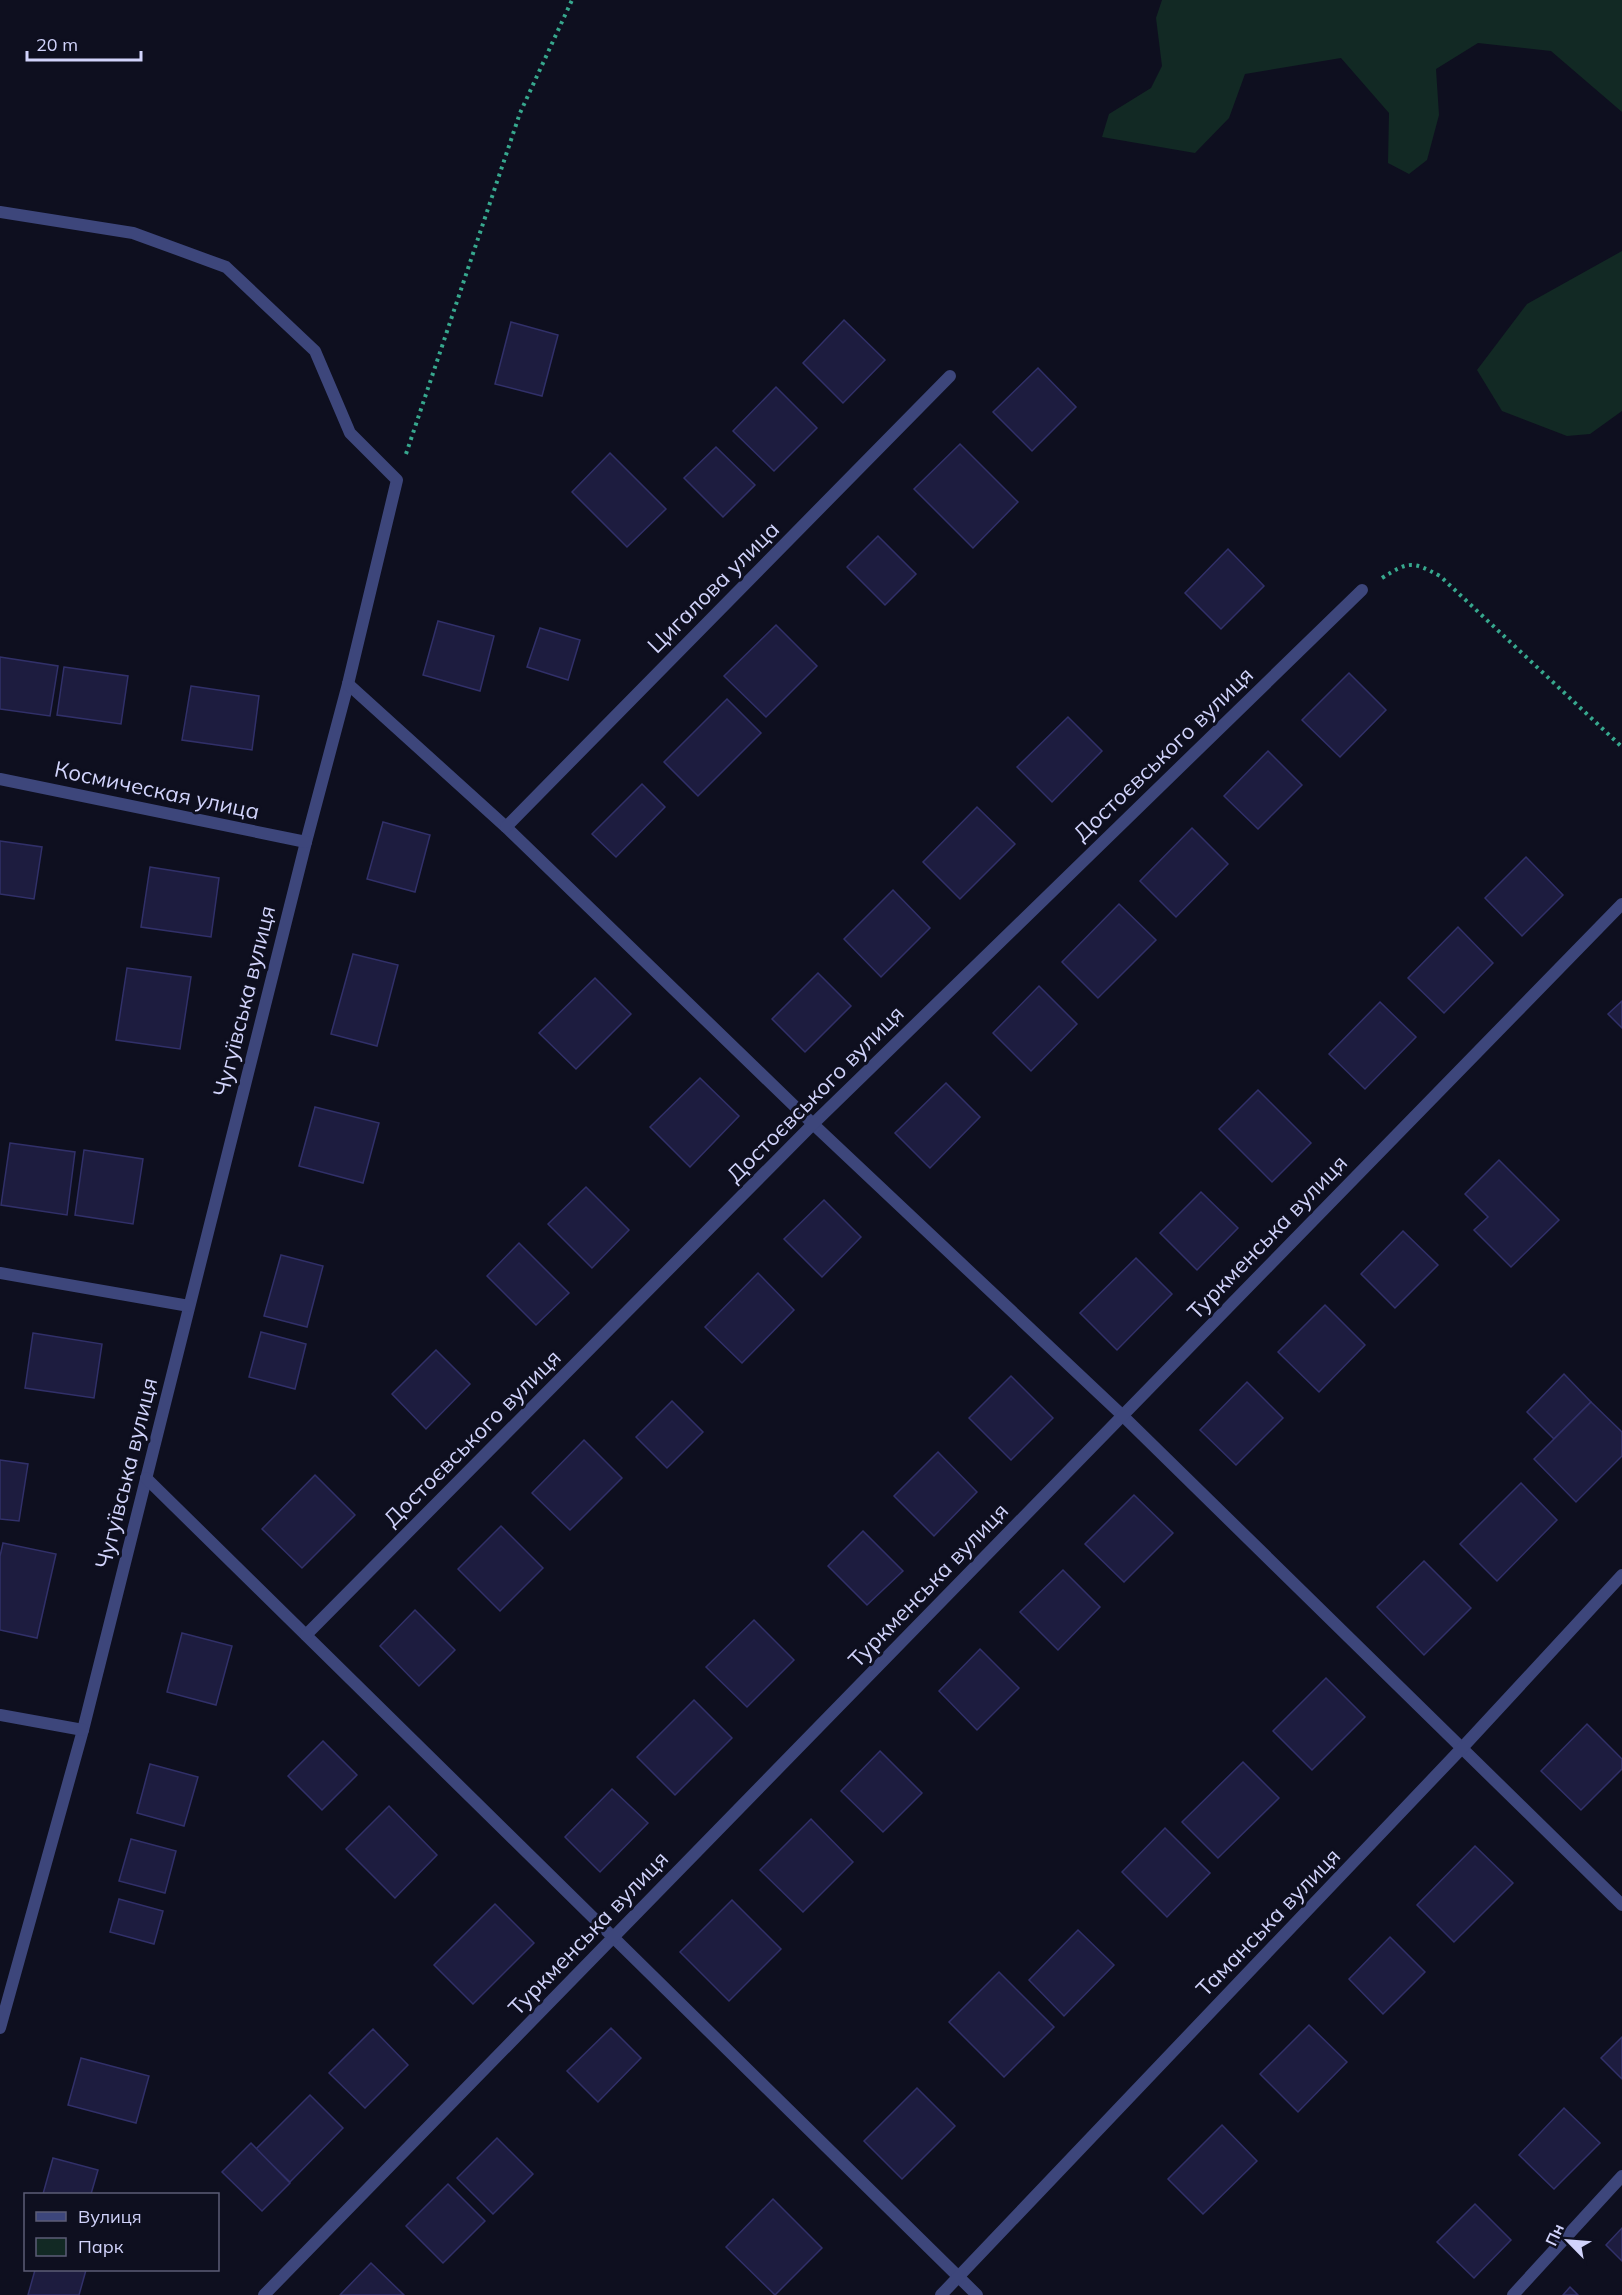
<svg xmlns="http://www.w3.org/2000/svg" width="1622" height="2295" font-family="Mulish,sans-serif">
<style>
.green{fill:#122924}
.building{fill:#1d1c3f;stroke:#313069;stroke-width:1.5}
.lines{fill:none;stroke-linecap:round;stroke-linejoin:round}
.path{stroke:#37a88e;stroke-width:4;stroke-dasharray:3 4.5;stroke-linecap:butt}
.minor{stroke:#3d467b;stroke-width:12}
.labels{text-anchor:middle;stroke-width:6;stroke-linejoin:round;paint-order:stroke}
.street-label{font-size:22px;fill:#d1d3fb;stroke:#0e0f1f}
</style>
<rect width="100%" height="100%" fill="#0e0f1f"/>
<g class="green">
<polygon points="1162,0 1622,0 1622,112 1551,51 1478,43 1436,69 1439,115 1427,160 1409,174 1388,163 1389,113 1341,58 1245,74 1229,118 1195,153 1102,137 1109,114 1151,88 1162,66 1156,18"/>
<polygon points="1622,251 1622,411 1590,434 1567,436 1502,411 1477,370 1527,304"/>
</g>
<g class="building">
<polygon points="844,320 885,360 843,403 803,363"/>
<polygon points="511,322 558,335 542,396 495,384"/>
<polygon points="1038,368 1076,407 1032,451 993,412"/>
<polygon points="776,387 817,428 774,471 733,431"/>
<polygon points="960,444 1018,502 973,548 914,489"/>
<polygon points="716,447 755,485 723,517 684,478"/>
<polygon points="610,453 666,509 627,547 572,492"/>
<polygon points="878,536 916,574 885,605 847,567"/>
<polygon points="1228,549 1264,586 1221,629 1185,593"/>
<polygon points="438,621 494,636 480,691 423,675"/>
<polygon points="776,625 817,666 766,717 724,676"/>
<polygon points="540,628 580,640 568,680 527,667"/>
<polygon points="0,657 58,666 50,716 0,709"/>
<polygon points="64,667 128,676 121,724 57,715"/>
<polygon points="1349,673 1386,710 1340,757 1302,720"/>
<polygon points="191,686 259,696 252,750 182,740"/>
<polygon points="727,699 761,733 698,796 664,762"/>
<polygon points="1068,717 1102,751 1052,802 1017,767"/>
<polygon points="1268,751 1302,785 1258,829 1224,796"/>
<polygon points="642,784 665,807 616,857 592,834"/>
<polygon points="977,807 1015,844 960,899 923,862"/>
<polygon points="383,822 430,835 415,892 367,879"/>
<polygon points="1192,828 1228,864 1176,917 1140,881"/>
<polygon points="0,841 42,847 34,899 0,894"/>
<polygon points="1526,857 1563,895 1522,936 1485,898"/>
<polygon points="150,867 219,878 211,937 141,927"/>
<polygon points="893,890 930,928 881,977 844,939"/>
<polygon points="1119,904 1156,940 1098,998 1062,962"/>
<polygon points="1458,927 1493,963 1444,1013 1408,978"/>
<polygon points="353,954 398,965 377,1046 331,1034"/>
<polygon points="127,968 191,977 180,1049 116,1040"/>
<polygon points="818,973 851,1006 805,1052 772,1019"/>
<polygon points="595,978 631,1014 576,1069 539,1033"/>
<polygon points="1039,986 1077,1024 1031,1071 993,1033"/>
<polygon points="1622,1001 1622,1028 1608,1014"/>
<polygon points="1380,1002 1416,1037 1365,1089 1329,1054"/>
<polygon points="700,1078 739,1116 690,1167 650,1127"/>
<polygon points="946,1083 980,1117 930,1168 895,1133"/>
<polygon points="1258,1090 1311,1143 1272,1182 1219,1129"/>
<polygon points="315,1107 379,1123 363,1183 299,1166"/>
<polygon points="10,1143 75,1152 67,1215 1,1205"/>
<polygon points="84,1150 143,1159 133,1224 75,1215"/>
<polygon points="1499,1160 1559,1220 1511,1267 1474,1230 1488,1217 1465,1194"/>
<polygon points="586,1187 629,1230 592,1268 548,1224"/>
<polygon points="1201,1192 1238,1228 1197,1270 1160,1233"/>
<polygon points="824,1200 861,1237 822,1277 784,1239"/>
<polygon points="1403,1231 1438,1265 1395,1308 1361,1274"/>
<polygon points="519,1243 569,1293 536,1325 487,1276"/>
<polygon points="281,1255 323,1266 307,1327 264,1316"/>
<polygon points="1136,1258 1172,1294 1117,1350 1080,1313"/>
<polygon points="758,1273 794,1310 742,1363 705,1327"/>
<polygon points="1325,1305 1365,1345 1319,1392 1278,1352"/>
<polygon points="261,1332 306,1344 295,1389 249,1377"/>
<polygon points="33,1333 102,1344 94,1398 25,1388"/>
<polygon points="436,1350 470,1384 426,1429 392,1394"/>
<polygon points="1564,1374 1591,1402 1554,1439 1527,1412"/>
<polygon points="1011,1376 1053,1418 1011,1460 969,1418"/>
<polygon points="1247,1382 1283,1418 1236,1465 1200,1430"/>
<polygon points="672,1401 703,1432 667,1468 636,1437"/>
<polygon points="1591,1402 1622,1432 1622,1456 1576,1502 1534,1459"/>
<polygon points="584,1440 622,1478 570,1530 532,1493"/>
<polygon points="938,1452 977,1492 934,1536 894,1496"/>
<polygon points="0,1460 28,1464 19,1521 0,1519"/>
<polygon points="315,1475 355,1515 302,1568 262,1529"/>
<polygon points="1521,1483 1557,1520 1497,1581 1460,1544"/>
<polygon points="1134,1495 1173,1533 1124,1582 1085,1544"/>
<polygon points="501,1526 543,1568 500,1611 458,1569"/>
<polygon points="863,1531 903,1571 867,1605 828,1566"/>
<polygon points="3,1543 56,1554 37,1638 0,1630 0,1556"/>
<polygon points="1424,1561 1471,1608 1424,1655 1377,1607"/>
<polygon points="1063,1570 1100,1607 1058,1650 1020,1612"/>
<polygon points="415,1610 455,1650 419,1686 380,1646"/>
<polygon points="754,1620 794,1660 747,1707 706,1667"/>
<polygon points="182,1633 232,1646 216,1705 167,1692"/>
<polygon points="980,1649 1019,1688 977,1730 939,1691"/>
<polygon points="1326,1678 1365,1717 1312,1770 1273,1731"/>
<polygon points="694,1700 732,1738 675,1795 637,1757"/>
<polygon points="1587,1724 1622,1759 1622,1769 1581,1810 1541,1771"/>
<polygon points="323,1741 357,1775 322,1810 288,1776"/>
<polygon points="880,1751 922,1793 883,1832 841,1791"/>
<polygon points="1243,1762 1279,1798 1218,1858 1182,1822"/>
<polygon points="150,1764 198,1777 184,1826 137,1813"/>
<polygon points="612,1789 648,1823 600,1872 565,1837"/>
<polygon points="389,1806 437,1855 395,1898 346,1849"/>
<polygon points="811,1819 853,1862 803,1912 760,1870"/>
<polygon points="1165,1828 1210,1873 1167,1917 1122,1872"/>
<polygon points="131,1839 176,1851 165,1893 119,1881"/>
<polygon points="1475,1846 1513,1883 1454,1942 1417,1905"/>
<polygon points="119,1899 163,1911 154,1944 110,1932"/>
<polygon points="732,1900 781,1949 729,2001 680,1952"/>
<polygon points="495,1904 534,1943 473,2004 434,1965"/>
<polygon points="1078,1930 1114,1965 1064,2016 1029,1980"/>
<polygon points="1390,1937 1425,1972 1383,2014 1349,1979"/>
<polygon points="999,1972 1054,2027 1004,2077 949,2022"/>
<polygon points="1309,2025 1347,2062 1298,2112 1260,2074"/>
<polygon points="611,2028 641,2058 598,2102 567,2071"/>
<polygon points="373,2029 408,2065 365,2108 329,2073"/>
<polygon points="1622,2037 1622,2079 1601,2058"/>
<polygon points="81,2058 149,2076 136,2123 68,2105"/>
<polygon points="917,2088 955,2126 902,2179 864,2141"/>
<polygon points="310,2095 343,2128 290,2182 256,2149"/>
<polygon points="1564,2108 1600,2143 1554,2189 1519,2155"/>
<polygon points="1222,2125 1257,2161 1203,2214 1168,2179"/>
<polygon points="497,2138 533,2174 493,2214 457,2178"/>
<polygon points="251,2143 290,2183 262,2211 222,2172"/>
<polygon points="53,2158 98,2170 91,2194 43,2194"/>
<polygon points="448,2184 485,2221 443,2263 406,2226"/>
<polygon points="773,2199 822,2248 775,2295 726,2247"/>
<polygon points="1475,2204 1511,2240 1474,2278 1437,2242"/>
<polygon points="1622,2228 1622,2261 1606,2245"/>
<polygon points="371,2263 404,2295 340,2295"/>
<polygon points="35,2270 86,2270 79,2295 28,2295"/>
<polygon points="1570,2287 1578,2295 1563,2295"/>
</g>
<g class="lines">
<g class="path">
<polyline points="406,454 520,113 572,0"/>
<path d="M1382,578c27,-17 30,-17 58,-2l182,171"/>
</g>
<g class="minor">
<polyline points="0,212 133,233 226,267 315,351 350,433 397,480 348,684 306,842 83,1730 0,2028"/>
<polyline points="348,684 506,827 813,1124 1123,1416 1622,1905"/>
<polyline points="0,779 306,842"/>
<polyline points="506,827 950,376"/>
<polyline points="0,1273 189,1306"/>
<polyline points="146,1478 977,2295"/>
<polyline points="306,1635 813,1124 1362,590"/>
<polyline points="0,1715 83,1730"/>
<polyline points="264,2295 1622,904"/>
<polyline points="941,2295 1462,1748 1622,1575"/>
<polyline points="1513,2295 1622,2176"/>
</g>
</g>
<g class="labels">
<g class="street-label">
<text transform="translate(713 587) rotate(-45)" y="8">Цигалова улица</text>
<text transform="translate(1163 754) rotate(-44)" y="8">Достоєвського вулиця</text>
<text transform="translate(157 790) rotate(12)" y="8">Космическая улица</text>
<text transform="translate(244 1001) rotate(-76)" y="8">Чугуївська вулиця</text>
<text transform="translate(815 1094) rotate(-45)" y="8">Достоєвського вулиця</text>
<text transform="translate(1267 1237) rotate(-46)" y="8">Туркменська вулиця</text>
<text transform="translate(472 1438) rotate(-45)" y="8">Достоєвського вулиця</text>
<text transform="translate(126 1473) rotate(-76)" y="8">Чугуївська вулиця</text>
<text transform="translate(928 1585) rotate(-46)" y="8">Туркменська вулиця</text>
<text transform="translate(1268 1922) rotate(-46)" y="8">Таманська вулиця</text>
<text transform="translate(588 1933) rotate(-46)" y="8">Туркменська вулиця</text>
</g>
</g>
<rect x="24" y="2193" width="195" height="78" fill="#0e0f1f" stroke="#5c5d77" stroke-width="1.5"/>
<rect x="36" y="2212" width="30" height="9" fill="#3d467b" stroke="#5c5d77" stroke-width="1.5"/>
<text x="78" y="2223" font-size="18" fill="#d1d3fb">Вулиця</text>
<rect x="36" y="2238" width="30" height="18" fill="#122924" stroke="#5c5d77" stroke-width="1.5"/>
<text x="78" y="2253" font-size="18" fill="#d1d3fb">Парк</text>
<g transform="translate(1568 2241) rotate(295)" stroke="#0e0f1f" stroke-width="4.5" paint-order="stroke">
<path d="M0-4.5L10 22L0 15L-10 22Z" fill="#d1d3fb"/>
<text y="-9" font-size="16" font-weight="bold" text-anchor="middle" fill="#d1d3fb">Пн</text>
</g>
<path d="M27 51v9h114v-9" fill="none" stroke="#d1d3fb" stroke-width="3"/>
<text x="36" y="51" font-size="18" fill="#d1d3fb" stroke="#0e0f1f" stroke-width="4.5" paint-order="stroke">20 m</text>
</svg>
